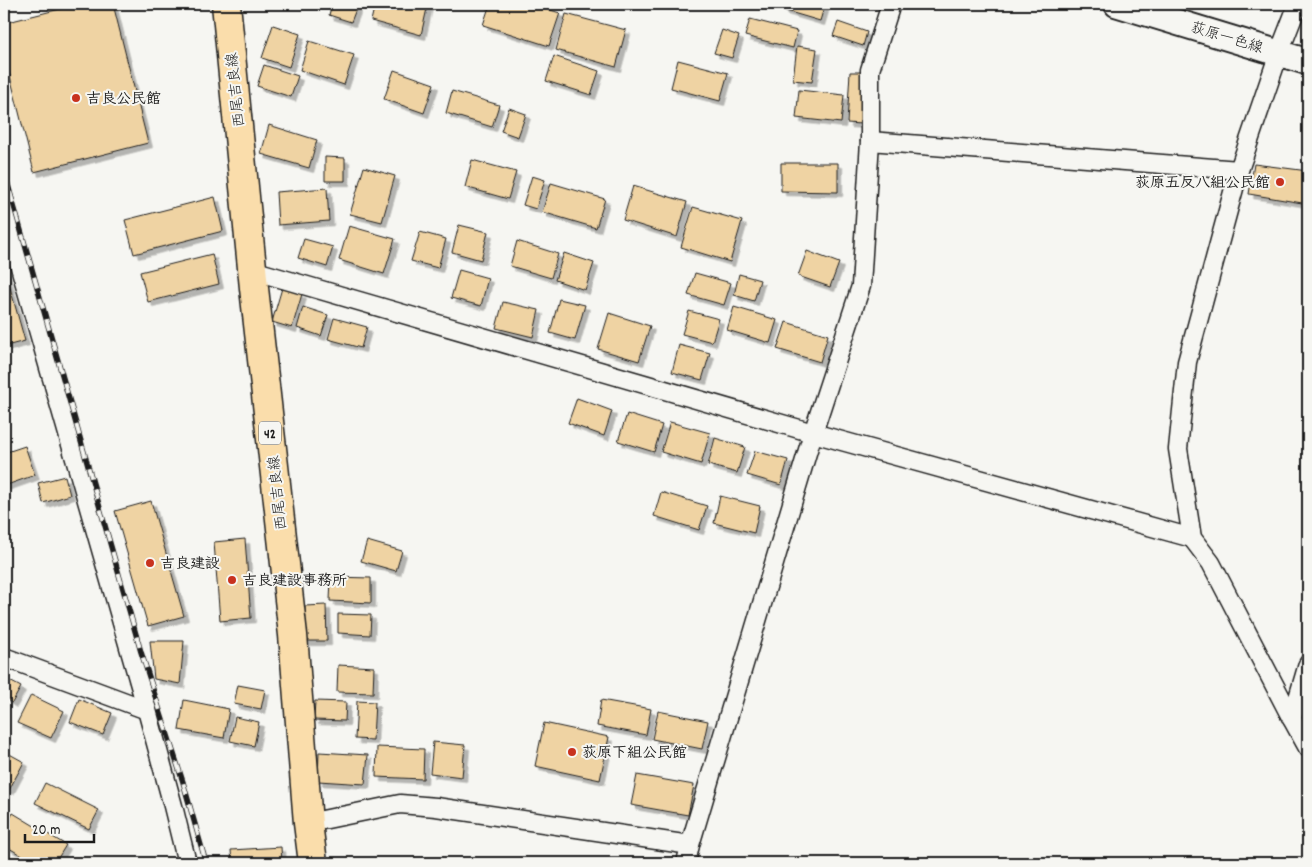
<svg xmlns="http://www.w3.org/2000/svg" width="1312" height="867" font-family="Dekko,'Klee One',sans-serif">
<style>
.building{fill:#efd3a3;stroke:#1c1c1c;filter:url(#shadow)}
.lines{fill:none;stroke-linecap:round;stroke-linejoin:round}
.street-casing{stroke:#1c1c1c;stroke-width:21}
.secondary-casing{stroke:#1c1c1c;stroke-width:29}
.primary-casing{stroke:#1c1c1c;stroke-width:31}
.street{stroke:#f6f6f2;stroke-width:18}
.secondary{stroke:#f6f6f2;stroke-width:25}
.primary{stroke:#faddab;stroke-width:28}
.rail-casing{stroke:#1c1c1c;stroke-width:5.5}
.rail{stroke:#f6f6f2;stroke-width:4;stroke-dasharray:11;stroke-linecap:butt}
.poi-dot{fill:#c8321e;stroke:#f6f6f2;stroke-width:2}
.labels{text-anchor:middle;stroke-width:4;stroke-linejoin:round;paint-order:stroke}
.shield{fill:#f6f6f2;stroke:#5d5d5c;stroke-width:1}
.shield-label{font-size:14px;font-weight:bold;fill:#1c1c1c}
.street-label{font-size:15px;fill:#1c1c1c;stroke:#f6f6f2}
.poi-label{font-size:15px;font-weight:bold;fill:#1c1c1c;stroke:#f6f6f2;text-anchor:start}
</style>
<defs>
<filter id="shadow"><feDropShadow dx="4.5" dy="4.5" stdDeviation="0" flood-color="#0004"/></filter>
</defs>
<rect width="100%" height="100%" fill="#f6f6f2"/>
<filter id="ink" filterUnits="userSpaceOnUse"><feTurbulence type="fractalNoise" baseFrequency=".02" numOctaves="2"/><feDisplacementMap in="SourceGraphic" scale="10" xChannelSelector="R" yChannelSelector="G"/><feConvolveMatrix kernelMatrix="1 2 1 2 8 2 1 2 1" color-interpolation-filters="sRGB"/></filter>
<g filter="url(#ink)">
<g class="building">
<polygon points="80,4 113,4 148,143 34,172 4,52 4,23"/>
<polygon points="332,4 358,4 351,22 329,15"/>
<polygon points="375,4 428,4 421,35 371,21"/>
<polygon points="490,4 531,4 560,13 549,46 483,25"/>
<polygon points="785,4 825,4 820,21 783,10"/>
<polygon points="566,14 626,30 616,67 556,50"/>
<polygon points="750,19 797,31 793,48 745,36"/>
<polygon points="838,22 867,32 863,46 833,36"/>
<polygon points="273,25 300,34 289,67 262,58"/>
<polygon points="722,30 739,36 732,58 714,53"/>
<polygon points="309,41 354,55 344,85 300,70"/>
<polygon points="797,46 817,49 812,82 793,80"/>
<polygon points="554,56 599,71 591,95 546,81"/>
<polygon points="678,60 728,73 720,101 671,88"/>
<polygon points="264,65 298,76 291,97 257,86"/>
<polygon points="394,70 434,84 424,113 384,99"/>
<polygon points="850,72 864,72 861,124 847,123"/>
<polygon points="799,90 844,95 841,123 796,118"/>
<polygon points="452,91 499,105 492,127 446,113"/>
<polygon points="509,108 526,114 518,137 501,131"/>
<polygon points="269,125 317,140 309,168 261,154"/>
<polygon points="325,157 345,158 345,181 325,181"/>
<polygon points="472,160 516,172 508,199 465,187"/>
<polygon points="781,163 838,163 838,192 781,191"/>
<polygon points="1254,164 1308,171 1308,204 1249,194"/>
<polygon points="364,167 395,176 382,222 350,214"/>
<polygon points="532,176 545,180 536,209 523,205"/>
<polygon points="551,183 605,199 596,228 542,212"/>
<polygon points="633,186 687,202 677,237 623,220"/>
<polygon points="327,188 329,221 278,225 276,192"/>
<polygon points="215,197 223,231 134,254 125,220"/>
<polygon points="693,207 742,221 730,262 681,247"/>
<polygon points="459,225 488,232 481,260 452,252"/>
<polygon points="349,226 395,239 384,274 339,260"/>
<polygon points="420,232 446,239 438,268 411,261"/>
<polygon points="304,239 333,247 327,267 298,258"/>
<polygon points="517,241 558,254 551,278 510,266"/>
<polygon points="807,251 839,263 830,287 798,276"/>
<polygon points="564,253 594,263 585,290 555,280"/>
<polygon points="212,254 219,284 148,302 140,272"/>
<polygon points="4,266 25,341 6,346 4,336"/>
<polygon points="459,270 488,278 481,306 451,298"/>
<polygon points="695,273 731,283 724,305 688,295"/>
<polygon points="739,274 760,280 754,301 734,295"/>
<polygon points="282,288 302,294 292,328 272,322"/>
<polygon points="559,299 585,305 575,340 550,333"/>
<polygon points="503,302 539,310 533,337 496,328"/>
<polygon points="303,307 328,315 321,336 297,328"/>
<polygon points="734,307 777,320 770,343 727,330"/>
<polygon points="689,311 719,319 712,342 682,334"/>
<polygon points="609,313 650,326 639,361 598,349"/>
<polygon points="334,318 367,327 361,348 328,339"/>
<polygon points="786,322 828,335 820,362 777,349"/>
<polygon points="679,345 710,353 702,380 672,372"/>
<polygon points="577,398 612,411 604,436 568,423"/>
<polygon points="627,414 662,425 654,452 618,441"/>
<polygon points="670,422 710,433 701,464 661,452"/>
<polygon points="715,438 745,447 737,473 708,465"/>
<polygon points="25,446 35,475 4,486 4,453"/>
<polygon points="755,451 788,460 781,485 747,475"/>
<polygon points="65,476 70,495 43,503 38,483"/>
<polygon points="661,492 707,506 699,530 654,516"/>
<polygon points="720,496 760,506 754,533 714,523"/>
<polygon points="151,501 184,616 148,626 115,511"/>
<polygon points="245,539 251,618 220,621 214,542"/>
<polygon points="367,541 402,551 396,571 361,561"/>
<polygon points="331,577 371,578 371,603 330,601"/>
<polygon points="326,605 327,641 305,641 305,606"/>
<polygon points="338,614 371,615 370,635 338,633"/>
<polygon points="150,641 184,641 180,684 154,679"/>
<polygon points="338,665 374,667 373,693 337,692"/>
<polygon points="4,678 21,687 12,703 4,698"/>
<polygon points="238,685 265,690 261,709 234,704"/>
<polygon points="31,695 64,711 51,738 17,723"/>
<polygon points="79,699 112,713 103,735 70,722"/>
<polygon points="184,700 229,709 224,738 179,730"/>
<polygon points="601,700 651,709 646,735 597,726"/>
<polygon points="315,701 346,702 345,721 314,720"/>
<polygon points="357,701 375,702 373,740 355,739"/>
<polygon points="658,711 708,721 702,749 652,739"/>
<polygon points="235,717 259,722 254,746 230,741"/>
<polygon points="544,723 609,737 600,780 535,766"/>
<polygon points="433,742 465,745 462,777 430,773"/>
<polygon points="377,747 424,749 423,779 376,777"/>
<polygon points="4,751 24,762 9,790 4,788"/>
<polygon points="319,752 368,755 365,784 318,781"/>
<polygon points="637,775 694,785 688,815 631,805"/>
<polygon points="45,783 99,810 89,829 35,803"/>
<polygon points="13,813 66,845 55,863 34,863 4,845 4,829"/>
<polygon points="281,847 282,863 232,863 231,850"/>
</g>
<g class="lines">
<defs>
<g id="street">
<polyline points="1298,4 1279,53 1239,170 1187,362 1178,449 1192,538 1211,563 1292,719 1308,748"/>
<polyline points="870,141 1239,170"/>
<polyline points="4,211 147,710 173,806 187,863"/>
<polyline points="252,270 813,433 1192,538"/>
<polyline points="4,657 147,710"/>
<polyline points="1292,719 1308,664"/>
<polyline points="308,823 400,804 436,807 690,845"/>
<polyline points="686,863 690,845 813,433 861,286 870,141 870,70 891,4"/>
</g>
<polyline id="secondary" points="1117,4 1308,62"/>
<polyline id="primary" points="226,4 254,288 293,635 308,823 313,863"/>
</defs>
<use href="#street" class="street-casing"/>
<use href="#secondary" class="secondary-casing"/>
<use href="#primary" class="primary-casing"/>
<use href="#street" class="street"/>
<use href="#secondary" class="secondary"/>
<use href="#primary" class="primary"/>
<defs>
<polyline id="rail" points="4,171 141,652 183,782 206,863"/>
</defs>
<use href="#rail" class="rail-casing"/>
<use href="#rail" class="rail"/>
</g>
</g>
<g class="poi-dot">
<circle cx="76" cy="98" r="5"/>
<circle cx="1280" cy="182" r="5"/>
<circle cx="150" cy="563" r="5"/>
<circle cx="232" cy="580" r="5"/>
<circle cx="572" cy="752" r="5"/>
</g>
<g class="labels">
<rect class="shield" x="259" y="421.5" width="22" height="23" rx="4"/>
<g class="shield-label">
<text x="270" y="438">42</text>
</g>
<g class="street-label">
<text transform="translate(1227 37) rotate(17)" y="5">荻原一色線</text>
<text transform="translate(235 90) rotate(-96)" y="5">西尾吉良線</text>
<text transform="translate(277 493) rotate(-96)" y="5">西尾吉良線</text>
</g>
<g class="poi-label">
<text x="86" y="103">吉良公民館</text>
<text x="1270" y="187" text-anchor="end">荻原五反八組公民館</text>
<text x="160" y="568">吉良建設</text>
<text x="242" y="585">吉良建設事務所</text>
<text x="582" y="757">荻原下組公民館</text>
</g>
</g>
<rect width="1312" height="867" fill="none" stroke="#f6f6f2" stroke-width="20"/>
<rect x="10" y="10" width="1292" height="847" fill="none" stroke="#1c1c1c" stroke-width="2" filter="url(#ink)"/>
<path d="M25 834v8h69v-8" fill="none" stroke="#1c1c1c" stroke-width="2.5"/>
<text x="32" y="834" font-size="15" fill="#1c1c1c" stroke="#f6f6f2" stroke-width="4" paint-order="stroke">20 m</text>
</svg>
